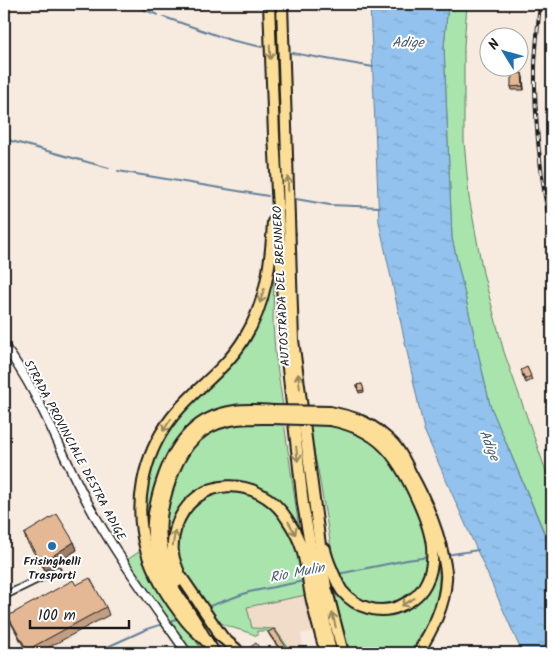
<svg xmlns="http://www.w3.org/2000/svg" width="556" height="657" font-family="Kalam,sans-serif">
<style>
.built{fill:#f1dbc9}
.grass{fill:#a8e4ab;stroke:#628064}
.water{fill:url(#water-ripples);stroke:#638099}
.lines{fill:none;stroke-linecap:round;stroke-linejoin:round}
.stream{stroke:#638099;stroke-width:2}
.minor-casing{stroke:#1c1c1c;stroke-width:9}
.tertiary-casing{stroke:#1c1c1c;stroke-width:11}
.secondary-casing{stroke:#1c1c1c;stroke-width:11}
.motorway-casing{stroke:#1c1c1c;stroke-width:14}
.minor{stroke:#fff;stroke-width:5.5}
.tertiary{stroke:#fff;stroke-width:7}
.secondary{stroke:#fff;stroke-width:8}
.motorway{stroke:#fcde96;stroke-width:10}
.rail-casing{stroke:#1c1c1c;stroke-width:4}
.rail{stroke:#fff;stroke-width:2;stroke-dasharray:5.5;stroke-linecap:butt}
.motorway-bridge-casing{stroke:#1c1c1c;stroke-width:14;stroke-linecap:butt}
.motorway-bridge{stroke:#fcde96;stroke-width:10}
.wall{fill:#c49e80;stroke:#1c1c1c}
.shaded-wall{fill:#a08168;stroke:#1c1c1c}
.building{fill:#e4b895;stroke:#1c1c1c}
.oneway{stroke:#97875f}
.poi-dot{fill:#1f6fb2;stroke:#fff;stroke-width:2}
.labels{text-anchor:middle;stroke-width:4;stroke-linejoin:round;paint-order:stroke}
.street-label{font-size:12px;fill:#1c1c1c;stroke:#fff}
.poi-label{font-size:12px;font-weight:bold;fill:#1c1c1c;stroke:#fff}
.water-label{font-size:14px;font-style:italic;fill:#4b5e70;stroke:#fff}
</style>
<defs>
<pattern id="water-ripples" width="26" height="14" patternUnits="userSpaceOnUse" patternTransform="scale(1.25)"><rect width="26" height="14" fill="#92c2ed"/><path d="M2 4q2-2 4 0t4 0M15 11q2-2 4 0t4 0" fill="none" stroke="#7da6cb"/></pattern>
</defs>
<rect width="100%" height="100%" fill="#f7eadf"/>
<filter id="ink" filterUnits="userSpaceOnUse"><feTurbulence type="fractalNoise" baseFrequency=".02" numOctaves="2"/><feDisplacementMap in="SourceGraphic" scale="10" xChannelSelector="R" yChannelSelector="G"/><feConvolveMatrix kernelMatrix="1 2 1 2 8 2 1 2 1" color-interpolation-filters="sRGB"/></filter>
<g filter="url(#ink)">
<polygon class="built" points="306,595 314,631 301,634 303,648 297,651 290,650 275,629 252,628 246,607"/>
<g class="grass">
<polygon points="448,4 467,4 464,46 464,141 469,197 483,273 504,352 552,488 552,526 548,541 490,405 452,238 444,47"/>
<polygon points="274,262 273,324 275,352 283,406 264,406 183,433 174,444 165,461 152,556 144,519 147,474 169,426 236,357"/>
<polygon points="240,422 284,422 300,536 289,516 241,483 185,504 169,562 163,524 176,472 193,444 214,429"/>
<polygon points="316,423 339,425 355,430 380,448 392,461 401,477 427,535 428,569 417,589 403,602 380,607 360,602 345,588 334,565 318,470 308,427"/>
<path d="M239,490l25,11 16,15 11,19 5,13 10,47 -59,12 5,21 23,1 15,21h3l4,1 7,-3 1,5h-16l-14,-20h-7v-2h-11v5c-14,-7 -30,-7 -43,-18l-32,-49 -5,-14v-17l9,-23 13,-14 18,-9z"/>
<polygon points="143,549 175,610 204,653 191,653 127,560"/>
<path d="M437,552c7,42 -4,67 -26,101h-61l-11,-41 -6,-28 7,12 7,7 8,4 56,-1z"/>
</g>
<polygon class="water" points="370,4 448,4 444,47 452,238 490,405 552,552 552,653 521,653 520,648 424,430 379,222"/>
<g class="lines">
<g class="stream">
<polyline points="129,4 158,15"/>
<polyline points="164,17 230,40 262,47"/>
<polyline points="292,53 373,67"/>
<polyline points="552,56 552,97"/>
<polyline points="4,139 109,168"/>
<polyline points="118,171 268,196"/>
<polyline points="296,199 330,205 380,207"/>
<polyline points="446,555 478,550"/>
<polyline points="338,574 407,560 429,557"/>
<polyline points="207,607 249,592 304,581"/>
<polyline points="167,622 179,618"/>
<polyline points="94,653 147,629 163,624"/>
</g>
<defs>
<polyline id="minor" points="4,596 57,570"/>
<polyline id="tertiary" points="4,652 5,653"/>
<path id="secondary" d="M4,346c34,44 53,98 79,148 29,56 68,107 104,159"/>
<g id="motorway">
<polyline points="269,4 274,135 285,341 303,504 318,589 331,653"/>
<polyline points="282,4 293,340 323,568 326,587 343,653"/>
<path d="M330,412c19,4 38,9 52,22 5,4 10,8 14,13 6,8 11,18 15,27 15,27 27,56 33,86 1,6 3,13 2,19 -1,27 -14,51 -28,74"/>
<path d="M325,549c1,7 4,14 7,21 3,7 6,15 10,21 14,17 38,24 58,15 12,-5 22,-13 27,-25 5,-10 6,-22 5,-34 -2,-26 -29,-83 -48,-101 -15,-15 -34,-22 -54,-26"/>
<path d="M177,582c-8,-14 -15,-27 -16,-43 -2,-17 1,-33 6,-49 8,-26 19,-52 45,-64 19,-9 40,-8 60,-8"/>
<polyline points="218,634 236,649 239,653"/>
<path d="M223,638l-43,-63c-3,-7 -6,-14 -7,-21 -1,-9 0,-18 3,-27 18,-53 83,-53 111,-8 6,9 12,20 15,30 4,14 6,28 8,42 3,17 8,34 13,52"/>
<path d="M206,641c-6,-6 -13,-12 -19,-19 -17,-21 -33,-46 -41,-72 -13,-44 -3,-94 24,-130 22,-30 54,-48 74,-81 22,-35 27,-77 29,-117"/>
<path d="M215,653c-8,-10 -13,-21 -20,-32 -15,-25 -33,-44 -40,-73 -5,-20 -1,-38 4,-57 11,-39 31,-74 76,-80 12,-2 25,-1 38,0"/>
</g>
</defs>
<use href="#minor" class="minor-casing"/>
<use href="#tertiary" class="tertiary-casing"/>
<use href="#secondary" class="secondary-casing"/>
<use href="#motorway" class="motorway-casing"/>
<use href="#minor" class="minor"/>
<use href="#tertiary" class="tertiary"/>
<use href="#secondary" class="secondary"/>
<use href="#motorway" class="motorway"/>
<defs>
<path id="rail" d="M540,4c-2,20 -4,41 -5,61 -1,57 6,115 17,171"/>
</defs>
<use href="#rail" class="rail-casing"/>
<use href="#rail" class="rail"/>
<defs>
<g id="motorway-bridge">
<polyline points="273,411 330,412"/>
<polyline points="272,418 330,420"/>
</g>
</defs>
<use href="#motorway-bridge" class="motorway-bridge-casing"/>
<use href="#motorway-bridge" class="motorway-bridge"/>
</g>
<g class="wall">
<polygon points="523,77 524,90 512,90 511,87 513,78"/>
<polygon points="527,367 532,380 526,383 522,374"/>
<polygon points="362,384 364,392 359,393 357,385"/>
<polygon points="24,534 74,542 77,550 45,570 27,542"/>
<polygon points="106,607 109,615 38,653 27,653 11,623 8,616"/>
<polygon points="268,632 288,650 289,653 282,653 270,636"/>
</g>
<g class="shaded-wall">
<polygon points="522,73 523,77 524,90 523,86"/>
<polygon points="74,542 77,550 45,570 42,563"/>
</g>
<g class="building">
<polygon points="522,73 523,86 511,87 511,78 513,78 513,74"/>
<polygon points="527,367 531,376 525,379 521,370"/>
<polygon points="362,384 364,390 358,391 357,385"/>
<polygon points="57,514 74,542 42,563 24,534"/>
<polygon points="90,578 106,607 27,650 8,616 73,580 76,585"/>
<polygon points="274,629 288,650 284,653 283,653 268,632"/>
<polygon points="256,643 263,653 252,653 248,649"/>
</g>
<defs><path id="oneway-shaft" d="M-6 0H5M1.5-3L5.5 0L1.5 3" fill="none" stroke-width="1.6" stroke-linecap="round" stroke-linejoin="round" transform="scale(1.25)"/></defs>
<g class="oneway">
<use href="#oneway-shaft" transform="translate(270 52) rotate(88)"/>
<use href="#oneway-shaft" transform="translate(288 184) rotate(-92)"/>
<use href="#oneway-shaft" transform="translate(262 296) rotate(107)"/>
<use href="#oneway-shaft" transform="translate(299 381) rotate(-97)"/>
<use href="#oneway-shaft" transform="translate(167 425) rotate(124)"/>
<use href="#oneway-shaft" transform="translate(297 454) rotate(84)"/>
<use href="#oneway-shaft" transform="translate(292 528) rotate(61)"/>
<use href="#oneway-shaft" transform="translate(174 538) rotate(-81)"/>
<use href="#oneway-shaft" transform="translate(408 602) rotate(149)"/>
<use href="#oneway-shaft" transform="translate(334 620) rotate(-104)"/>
</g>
</g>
<circle class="poi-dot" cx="52" cy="546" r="5"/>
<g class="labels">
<g class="street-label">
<text transform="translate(281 286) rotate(-93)" y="4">AUTOSTRADA DEL BRENNERO</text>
<text transform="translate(75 450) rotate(62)" y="4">STRADA PROVINCIALE DESTRA ADIGE</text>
</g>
<g class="poi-label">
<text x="52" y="565">Frisinghelli<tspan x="52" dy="14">Trasporti</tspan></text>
</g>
<g class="water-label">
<text x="408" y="47">Adige</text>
<text transform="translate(490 445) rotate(68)" y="5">Adige</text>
<text transform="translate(297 572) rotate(-11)" y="5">Rio Mulin</text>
</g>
</g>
<rect width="556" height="657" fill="none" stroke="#fff" stroke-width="20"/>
<rect x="10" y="10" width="536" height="637" fill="none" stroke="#1c1c1c" stroke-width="2" filter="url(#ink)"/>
<g transform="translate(504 52) rotate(307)"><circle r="24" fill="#ffffff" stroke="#a4a4a4"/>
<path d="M0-4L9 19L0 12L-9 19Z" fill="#1f6fb2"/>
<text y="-8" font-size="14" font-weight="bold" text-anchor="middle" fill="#1c1c1c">N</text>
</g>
<path d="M30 620v8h99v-8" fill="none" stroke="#1c1c1c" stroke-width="2.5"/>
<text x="38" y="620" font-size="15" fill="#1c1c1c" stroke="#ffffff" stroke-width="4" paint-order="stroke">100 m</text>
</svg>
